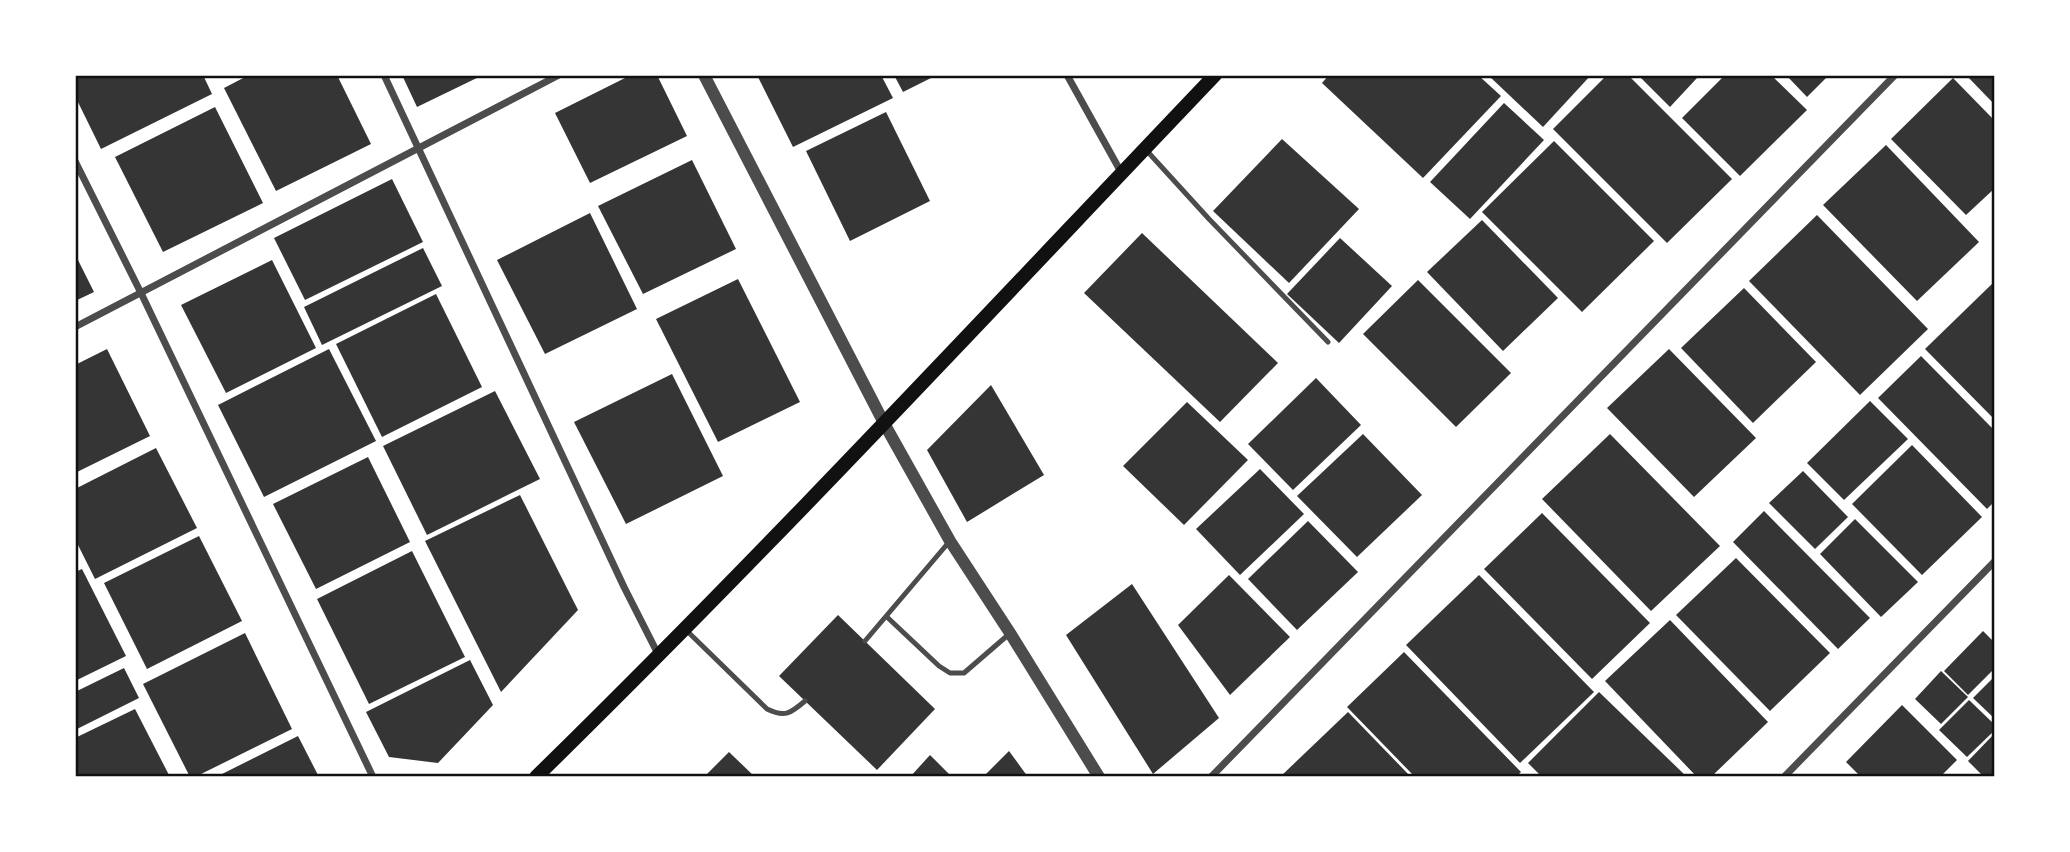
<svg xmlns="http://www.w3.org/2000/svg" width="2070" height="852" font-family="'Zilla Slab',serif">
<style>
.building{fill:#353535}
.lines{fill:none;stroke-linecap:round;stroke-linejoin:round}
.service{stroke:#4c4c4c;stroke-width:5}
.minor{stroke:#4c4c4c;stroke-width:7}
.tertiary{stroke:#4c4c4c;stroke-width:12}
.secondary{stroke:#111;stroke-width:14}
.neatline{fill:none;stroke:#111;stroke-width:2.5}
</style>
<rect width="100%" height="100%" fill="#fff"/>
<g class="building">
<polygon points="75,75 203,75 212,94 101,149 75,96"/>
<polygon points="249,75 337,75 371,144 276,191 224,88"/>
<polygon points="402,75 483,75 417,107"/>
<polygon points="631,75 657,75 687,136 590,183 555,113"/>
<polygon points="757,75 881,75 893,98 793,147"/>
<polygon points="894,75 937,75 903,92"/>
<polygon points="1329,75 1478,75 1501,96 1423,178 1322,83"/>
<polygon points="1488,75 1591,75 1543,127"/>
<polygon points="1607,75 1628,75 1732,179 1667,243 1553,129"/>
<polygon points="1638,75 1694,75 1697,78 1670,107"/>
<polygon points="1725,75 1771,75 1807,110 1740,176 1682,118"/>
<polygon points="1786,75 1829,75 1807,97"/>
<polygon points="1966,75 1995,75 1995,105"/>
<polygon points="1953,78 1995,121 1995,188 1966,215 1891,139"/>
<polygon points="1504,103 1544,140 1470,219 1430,182"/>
<polygon points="215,107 263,203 163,252 115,157"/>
<polygon points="886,112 930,201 850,241 806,151"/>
<polygon points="1282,139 1359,209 1289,283 1213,211"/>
<polygon points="1554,141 1654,241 1582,312 1482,212"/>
<polygon points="1886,145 1979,242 1917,301 1823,205"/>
<polygon points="692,160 736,249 643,294 598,206"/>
<polygon points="392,179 423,242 305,300 274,238"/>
<polygon points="590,213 637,309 545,354 497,260"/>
<polygon points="1817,215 1928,329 1860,395 1749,281"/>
<polygon points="1482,220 1558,298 1503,351 1427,272"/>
<polygon points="1142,233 1278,363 1220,422 1084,293"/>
<polygon points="1340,238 1392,286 1339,343 1287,294"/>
<polygon points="423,248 442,286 322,345 304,307"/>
<polygon points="75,254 94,292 75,301"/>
<polygon points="272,260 316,348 226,393 181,305"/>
<polygon points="738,279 800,402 718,442 656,319"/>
<polygon points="1418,280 1511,373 1456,427 1363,334"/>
<polygon points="1995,281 1995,420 1925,349"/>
<polygon points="1744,288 1816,362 1753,423 1681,348"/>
<polygon points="436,294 482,387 382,437 336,344"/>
<polygon points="107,349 150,436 75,473 75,365"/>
<polygon points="329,349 376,441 264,497 218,405"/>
<polygon points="1669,349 1756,438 1694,497 1607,408"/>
<polygon points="1921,356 1995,431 1995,501 1987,509 1878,398"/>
<polygon points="672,374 723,476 626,524 574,422"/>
<polygon points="1316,378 1361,425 1293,490 1248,444"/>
<polygon points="991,385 1044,475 967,522 927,450"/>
<polygon points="495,391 540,479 427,535 383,446"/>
<polygon points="1870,401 1908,439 1844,500 1807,463"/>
<polygon points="1187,402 1248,460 1184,525 1123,466"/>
<polygon points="1363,434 1422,495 1357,557 1297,496"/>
<polygon points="1610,434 1720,546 1651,611 1542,499"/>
<polygon points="1912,445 1982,517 1922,575 1852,504"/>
<polygon points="156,448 197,528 95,579 75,539 75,489"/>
<polygon points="368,457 410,542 316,589 273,504"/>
<polygon points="1260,469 1304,514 1240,575 1196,529"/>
<polygon points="1803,471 1848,517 1815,549 1769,503"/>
<polygon points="520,495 578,610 501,692 425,541"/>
<polygon points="1764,511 1870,618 1838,649 1733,542"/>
<polygon points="1542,513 1650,623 1592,679 1484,569"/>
<polygon points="1855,519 1918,582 1881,617 1820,554"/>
<polygon points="1308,521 1358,572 1297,630 1248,579"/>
<polygon points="199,536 242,621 147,669 104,583"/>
<polygon points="412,551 465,657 369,704 317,599"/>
<polygon points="1736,558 1830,653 1770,711 1676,615"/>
<polygon points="82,569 126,656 75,681 75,572"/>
<polygon points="1229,575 1290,637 1230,695 1178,625"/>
<polygon points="1479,575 1594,692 1520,763 1406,645"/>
<polygon points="1132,584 1219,718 1153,774 1066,635"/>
<polygon points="838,615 935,709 877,770 779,676"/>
<polygon points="1670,620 1768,722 1711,777 1697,777 1605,681"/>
<polygon points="1983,631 1995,643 1995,668 1968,695 1944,671"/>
<polygon points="245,633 292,729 195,777 190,777 143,684"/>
<polygon points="1404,652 1521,772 1516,777 1415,777 1347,707"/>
<polygon points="470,660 493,705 438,763 389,757 366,712"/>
<polygon points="124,668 139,698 75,730 75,692"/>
<polygon points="1941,671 1968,697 1941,724 1915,699"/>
<polygon points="1995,676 1995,719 1973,698"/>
<polygon points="1599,692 1687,777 1542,777 1528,763"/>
<polygon points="1969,700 1995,725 1995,730 1967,757 1939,730"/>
<polygon points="1902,705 1957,760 1940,777 1861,777 1846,762"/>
<polygon points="135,709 170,777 75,777 75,738"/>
<polygon points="1348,712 1411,777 1280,777"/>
<polygon points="1995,733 1995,777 1984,777 1968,761"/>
<polygon points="298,736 319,777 216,777"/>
<polygon points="1009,751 1028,777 983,777"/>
<polygon points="729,752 755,777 704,777"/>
<polygon points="930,755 952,777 910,777"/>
</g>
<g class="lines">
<g class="service">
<polyline points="1147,151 1209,219 1328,342"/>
<polyline points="887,617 939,666 950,673 964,673 1008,635"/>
<path d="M686,630l81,79c18,9 24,4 38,-8"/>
<polyline points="865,641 949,542"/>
</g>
<g class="minor">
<polyline points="384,75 624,587 659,656"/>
<polyline points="1067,75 1121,172"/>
<polyline points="75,161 141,293 373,777"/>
<polyline points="75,327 559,75"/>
<polyline points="1211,777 1895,75"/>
<polyline points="1784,777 1995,561"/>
</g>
<polyline class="tertiary" points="704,75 885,425 950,541 1010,633 1099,777"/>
<path class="secondary" d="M536,777c233,-228 454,-466 679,-702"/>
</g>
<rect width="2070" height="852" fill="none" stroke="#ffffff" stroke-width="154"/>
<rect x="77" y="77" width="1916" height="698" class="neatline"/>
</svg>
